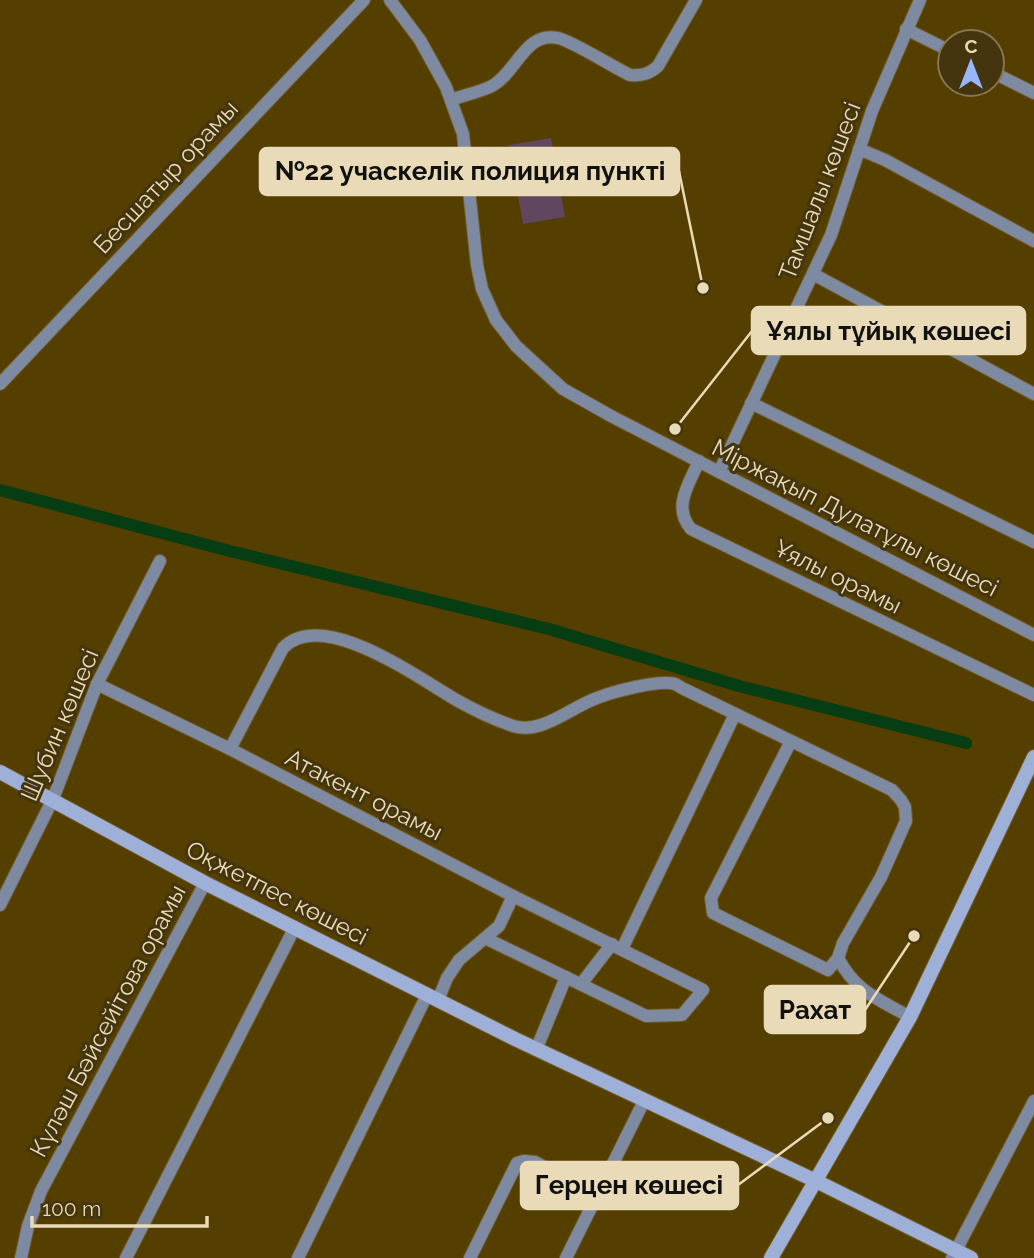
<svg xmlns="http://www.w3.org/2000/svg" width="1034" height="1258" font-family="Raleway,sans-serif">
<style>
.green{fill:#614660}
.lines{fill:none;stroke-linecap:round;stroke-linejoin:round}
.canal{stroke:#063d13;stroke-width:12}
.street-casing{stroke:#725d25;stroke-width:14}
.secondary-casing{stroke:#725d25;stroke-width:16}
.street{stroke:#7e89a2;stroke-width:12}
.secondary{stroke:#9fb0d8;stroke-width:14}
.labels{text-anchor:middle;stroke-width:6;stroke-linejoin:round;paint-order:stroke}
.street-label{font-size:24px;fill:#e9dab8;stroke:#44350e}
.leader{fill:none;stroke:#e9dab8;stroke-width:2.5}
.callout-dot{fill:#e9dab8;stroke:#44350e;stroke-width:2.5}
.callout{fill:#e9dab8;stroke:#e9dab8;stroke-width:2.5}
.callout-label{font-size:26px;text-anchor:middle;font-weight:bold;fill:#111}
</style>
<rect width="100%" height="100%" fill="#543e00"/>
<polygon class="green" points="551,138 565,217 523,224 509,145"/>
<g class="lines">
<polyline class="canal" points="0,490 226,550 549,629 739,686 966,743"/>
<defs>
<g id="street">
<polyline points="390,0 420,40 446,87 463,134 477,265 482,289 496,320 516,346 563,389 611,416 1034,635"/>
<polyline points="906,29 950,51"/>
<polyline points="992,72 1034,93"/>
<path d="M451,100c13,-5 29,-8 41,-14 25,-14 33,-55 66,-48 16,4 55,29 72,37 12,1 19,-1 28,-9l38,-66"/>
<polyline points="859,149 885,160 1034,241"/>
<polyline points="813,274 1034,394"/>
<polyline points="0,384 364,0"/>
<polyline points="751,403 1034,542"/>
<path d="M699,461c-10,23 -27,46 -8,68l343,166"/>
<polyline points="719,472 831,235 872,111 920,0"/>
<polyline points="97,684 230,749 513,896 703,990 682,1015 646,1016 487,939"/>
<path d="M230,749l53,-101c40,-42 139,33 177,54 16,9 36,18 53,24 29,9 58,-19 84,-28 15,-6 63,-19 78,-14 3,1 6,4 9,5l208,101 9,10 4,7 1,14 -25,56 -38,66 -5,15 -10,12 -115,-57 -2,-15 80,-157"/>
<polyline points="0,905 53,799 97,684 160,561"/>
<polyline points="622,949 735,714"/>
<path d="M838,958c18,34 40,41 72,59"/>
<polyline points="581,984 612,944"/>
<polyline points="438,1000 447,978 459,960 499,926 513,896"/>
<polyline points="536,1050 566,977"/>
<polyline points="21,1258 28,1226 41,1191 205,883"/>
<polyline points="126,1258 295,927"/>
<polyline points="298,1258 427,995"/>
<polyline points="470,1258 517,1163 524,1161 535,1162 598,1196"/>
<polyline points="566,1258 644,1101"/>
<polyline points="952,1258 1034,1101"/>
</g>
<g id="secondary">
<polyline points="0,772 205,883 515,1039 816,1181 971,1258"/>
<polyline points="771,1258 910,1017 1034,757"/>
</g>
</defs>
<use href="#street" class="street-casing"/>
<use href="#secondary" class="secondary-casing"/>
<use href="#street" class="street"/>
<use href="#secondary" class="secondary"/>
</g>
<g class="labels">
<g class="street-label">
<text transform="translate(166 177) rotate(-47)" y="8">Бесшатыр орамы</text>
<text transform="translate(820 191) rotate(-69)" y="8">Тамшалы көшесі</text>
<text transform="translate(855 518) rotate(27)" y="8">Міржақып Дулатұлы көшесі</text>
<text transform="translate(838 577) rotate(26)" y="8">Ұялы орамы</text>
<text transform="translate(60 725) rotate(-67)" y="8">Шубин көшесі</text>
<text transform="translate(364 795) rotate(27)" y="8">Атакент орамы</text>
<text transform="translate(277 893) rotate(27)" y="8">Оқжетпес көшесі</text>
<text transform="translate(108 1021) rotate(-62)" y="8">Күләш Бәйсейітова орамы</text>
</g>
</g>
<path class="leader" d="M703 288L679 171M675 429L752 331M914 936L865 1010M828 1118L738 1185"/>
<g class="callout-dot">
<circle cx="703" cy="288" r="7"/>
<circle cx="675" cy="429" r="7"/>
<circle cx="914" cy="936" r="7"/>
<circle cx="828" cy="1118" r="7"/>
</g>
<g class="callout">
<rect x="260" y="148" width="419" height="47" rx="7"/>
<rect x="752" y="307" width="273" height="47" rx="7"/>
<rect x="765" y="986" width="100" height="47" rx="7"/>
<rect x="521" y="1162" width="217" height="47" rx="7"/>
</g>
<g class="callout-label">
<text x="470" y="180">№22 учаскелік полиция пункті</text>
<text x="889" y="340">Ұялы тұйық көшесі</text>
<text x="815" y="1019">Рахат</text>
<text x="629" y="1194">Герцен көшесі</text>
</g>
<g transform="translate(971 63)"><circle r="33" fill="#44350e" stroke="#867752" stroke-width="2"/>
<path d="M0-5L12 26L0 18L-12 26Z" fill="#98b5fd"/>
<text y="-10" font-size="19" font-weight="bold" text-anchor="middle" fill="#e9dab8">С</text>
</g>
<path d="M32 1216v10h175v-10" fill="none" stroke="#e9dab8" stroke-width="3.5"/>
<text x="42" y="1216" font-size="21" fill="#e9dab8" stroke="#44350e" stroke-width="5" paint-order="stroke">100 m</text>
</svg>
